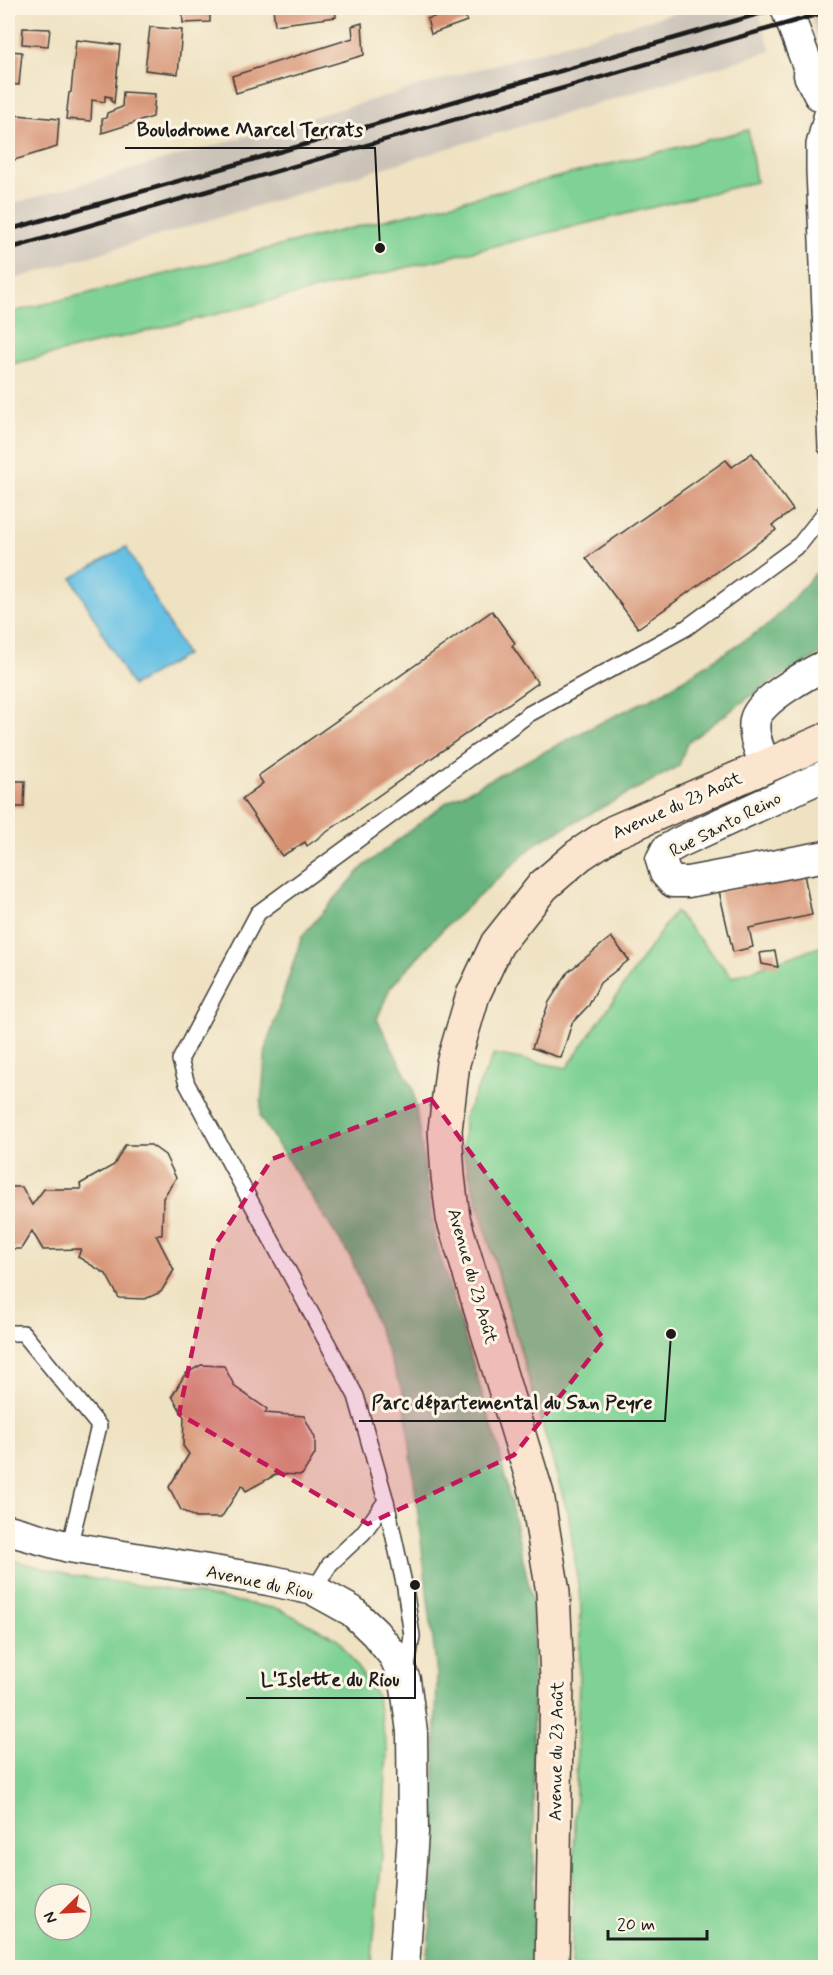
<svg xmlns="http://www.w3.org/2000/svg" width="833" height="1975" font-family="Mynerve,sans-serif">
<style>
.industrial{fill:#cbc3b8}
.green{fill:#80d294;stroke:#4e7758;stroke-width:1.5;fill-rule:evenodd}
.forest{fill:#68b47e;stroke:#42684d;stroke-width:1.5}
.water{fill:#66c1e4;stroke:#416e80;stroke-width:1.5}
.building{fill:#d69273}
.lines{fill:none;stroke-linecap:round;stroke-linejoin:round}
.lane-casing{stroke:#3c3a35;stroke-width:18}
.street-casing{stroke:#3c3a35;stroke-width:33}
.secondary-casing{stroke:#3c3a35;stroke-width:36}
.lane{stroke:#fff;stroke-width:15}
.street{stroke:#fff;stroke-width:30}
.secondary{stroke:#fbe5cf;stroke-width:33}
.rail{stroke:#1c1c1c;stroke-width:4.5}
.marked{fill:#c2185b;fill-opacity:0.2;stroke:#c2185b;stroke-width:4.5;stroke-dasharray:12 8;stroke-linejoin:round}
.labels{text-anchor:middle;stroke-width:6;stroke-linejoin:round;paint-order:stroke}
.street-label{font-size:18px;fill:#1c1c1c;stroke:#fcf5e5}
.leader{fill:none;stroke:#1c1c1c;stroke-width:2}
.callout-dot{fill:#1c1c1c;stroke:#fcf5e5;stroke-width:2}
.callout-label{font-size:20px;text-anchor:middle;font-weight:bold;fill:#1c1c1c;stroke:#fcf5e5;stroke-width:6;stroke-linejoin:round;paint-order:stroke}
</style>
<rect width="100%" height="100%" fill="#fcf5e5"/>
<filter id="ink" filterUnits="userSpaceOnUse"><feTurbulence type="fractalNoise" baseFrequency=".0167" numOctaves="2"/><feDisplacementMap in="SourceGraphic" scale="12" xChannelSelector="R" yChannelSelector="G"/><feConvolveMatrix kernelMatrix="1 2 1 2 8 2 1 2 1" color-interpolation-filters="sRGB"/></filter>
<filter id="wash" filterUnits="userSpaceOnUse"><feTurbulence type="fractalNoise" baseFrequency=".008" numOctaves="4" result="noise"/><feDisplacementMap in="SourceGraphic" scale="24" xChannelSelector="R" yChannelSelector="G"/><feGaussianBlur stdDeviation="1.35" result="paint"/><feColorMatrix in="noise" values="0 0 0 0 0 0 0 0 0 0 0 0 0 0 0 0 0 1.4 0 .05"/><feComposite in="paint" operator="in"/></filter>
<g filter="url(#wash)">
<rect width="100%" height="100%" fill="#efe2c2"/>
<g class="industrial">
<polygon points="690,8 757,8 771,51 8,281 8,205"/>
<polygon points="809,8 825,8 825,36 817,38"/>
</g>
<g class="green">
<polygon points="748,130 756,182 8,365 8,313"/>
<polygon points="675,911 732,977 825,945 825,1967 571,1967 581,1606 569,1517 463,1152 464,1117 494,1054 567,1068"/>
<path d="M8,1559l66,17 117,17 88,16 59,30 38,56 11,55 -5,106 -11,111h-363zM45,1894h36v36h-36z"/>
</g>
<polygon class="forest" points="825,563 825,651 763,687 687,743 679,766 538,842 444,928 390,988 377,1019 413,1089 436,1243 498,1446 533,1604 534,1967 425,1967 431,1923 437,1675 404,1396 351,1258 260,1117 266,1048 302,936 363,867 447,802 600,723 664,692 770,624"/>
<polygon class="water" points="126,547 186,655 132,686 72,578"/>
<g id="blocks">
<g class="building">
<polygon points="182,8 210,8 210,22 183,23"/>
<polygon points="273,8 335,8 336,17 275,25"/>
<polygon points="463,8 467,21 431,34 427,19"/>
<polygon points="362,23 364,55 236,93 232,76 353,38 352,26"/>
<polygon points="150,27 182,30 178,74 145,70"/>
<polygon points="23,28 50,29 48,46 22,44"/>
<polygon points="76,40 120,45 114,103 111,101 111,97 105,96 105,102 92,100 91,121 66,119 69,93 71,92"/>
<polygon points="8,51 22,52 19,85 8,84"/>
<polygon points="123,92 155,94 153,117 102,133 102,119 106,118 107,113 122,107"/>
<polygon points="8,101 14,101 11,121 8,121"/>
<polygon points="17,115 59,119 57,147 8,162 8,151 14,149"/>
<polygon points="752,453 793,510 773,525 776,530 638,628 586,558 726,460 732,467"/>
<polygon points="492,611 515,643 512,646 538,683 307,846 305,842 282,856 242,799 263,783 258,776"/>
<polygon points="8,781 25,781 24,807 8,807"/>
<polygon points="804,874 812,915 749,928 753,947 733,952 719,891"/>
<polygon points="611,937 629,960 600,983 589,1005 572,1023 561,1058 532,1048 549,1002 568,972"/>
<polygon points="775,951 778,967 762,964 760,953"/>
<polygon points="125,1145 151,1145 165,1155 176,1178 163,1198 162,1235 156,1235 174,1270 161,1292 145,1299 119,1298 106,1274 78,1257 81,1249 43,1250 32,1231 21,1249 8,1249 8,1187 22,1187 32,1205 44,1189 81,1189 80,1184 114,1165"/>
<polygon points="201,1365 224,1366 235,1387 267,1409 265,1413 304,1416 315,1438 315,1454 302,1475 277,1474 246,1491 242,1485 221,1518 196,1518 181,1510 169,1487 189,1454 183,1446 184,1417 172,1396 185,1374"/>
</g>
</g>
</g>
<g filter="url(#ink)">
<use href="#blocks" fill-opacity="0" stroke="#3c3a35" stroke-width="1.5"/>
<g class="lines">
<defs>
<g id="lane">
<polyline points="822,113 814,144 814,171 826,447"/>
<polyline points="8,1333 23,1333 99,1426 69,1547"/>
<polyline points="314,1590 330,1564 363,1533 386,1501"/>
<polyline points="406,1674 412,1636 405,1588 386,1501 356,1396 187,1084 180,1060 258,913 529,714 686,628 800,544 826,511"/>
</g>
<g id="street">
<polyline points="786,8 819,95 809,75"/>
<path d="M765,766c-5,-15 -13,-31 -10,-46 3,-19 54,-47 71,-55"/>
<polyline points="826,775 678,843 666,850 661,860 665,873 673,882 688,882 826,856"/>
<polyline points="8,1530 69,1547 268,1580 314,1590 352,1611 375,1633 394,1656 405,1680 412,1732 413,1832 404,1968"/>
</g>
<polyline id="secondary" points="552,1968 557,1679 553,1592 537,1494 453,1218 448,1176 445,1130 453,1063 473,995 497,944 543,886 579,855 614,832 826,740"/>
</defs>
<use href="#lane" class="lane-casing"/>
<use href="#street" class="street-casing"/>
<use href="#secondary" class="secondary-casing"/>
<use href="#lane" class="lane"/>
<use href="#street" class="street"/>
<use href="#secondary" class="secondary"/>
<g class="rail">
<polyline points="8,230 779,8"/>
<polyline points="8,249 826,12"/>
</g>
</g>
</g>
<path class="marked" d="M431,1099l102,138 71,103 -90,115 -146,69 -189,-110 35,-167 58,-88z"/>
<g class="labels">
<g class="street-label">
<text transform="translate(677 805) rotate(-24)" y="6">Avenue du 23 Août</text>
<text transform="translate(725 824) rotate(-27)" y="6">Rue Santo Reino</text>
<text transform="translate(473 1276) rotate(74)" y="6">Avenue du 23 Août</text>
<text transform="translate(260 1582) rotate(12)" y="6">Avenue du Riou</text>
<text transform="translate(556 1751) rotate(-89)" y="6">Avenue du 23 Août</text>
</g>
</g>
<path class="leader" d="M380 248L375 148H125M671 1334L665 1421H359M415 1585L415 1698H246"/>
<g class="callout-dot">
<circle cx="380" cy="248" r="6"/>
<circle cx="671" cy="1334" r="6"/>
<circle cx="415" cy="1585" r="6"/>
</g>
<g class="callout-label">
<text x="250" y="136">Boulodrome Marcel Terrats</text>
<text x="512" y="1409">Parc départemental du San Peyre</text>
<text x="330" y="1686">L'Islette du Riou</text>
</g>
<rect width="833" height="1975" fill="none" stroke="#fcf5e5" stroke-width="30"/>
<g transform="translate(63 1912) rotate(246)"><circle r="28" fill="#fcf5e5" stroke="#a29e95" stroke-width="1.5"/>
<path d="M0-4.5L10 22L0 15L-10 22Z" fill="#c8321e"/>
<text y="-9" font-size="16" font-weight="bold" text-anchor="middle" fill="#1c1c1c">N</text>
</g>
<path d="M608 1930v9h99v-9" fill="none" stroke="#1c1c1c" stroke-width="3"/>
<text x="617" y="1930" font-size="18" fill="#1c1c1c" stroke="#fcf5e5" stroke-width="4.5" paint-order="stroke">20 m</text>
</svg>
